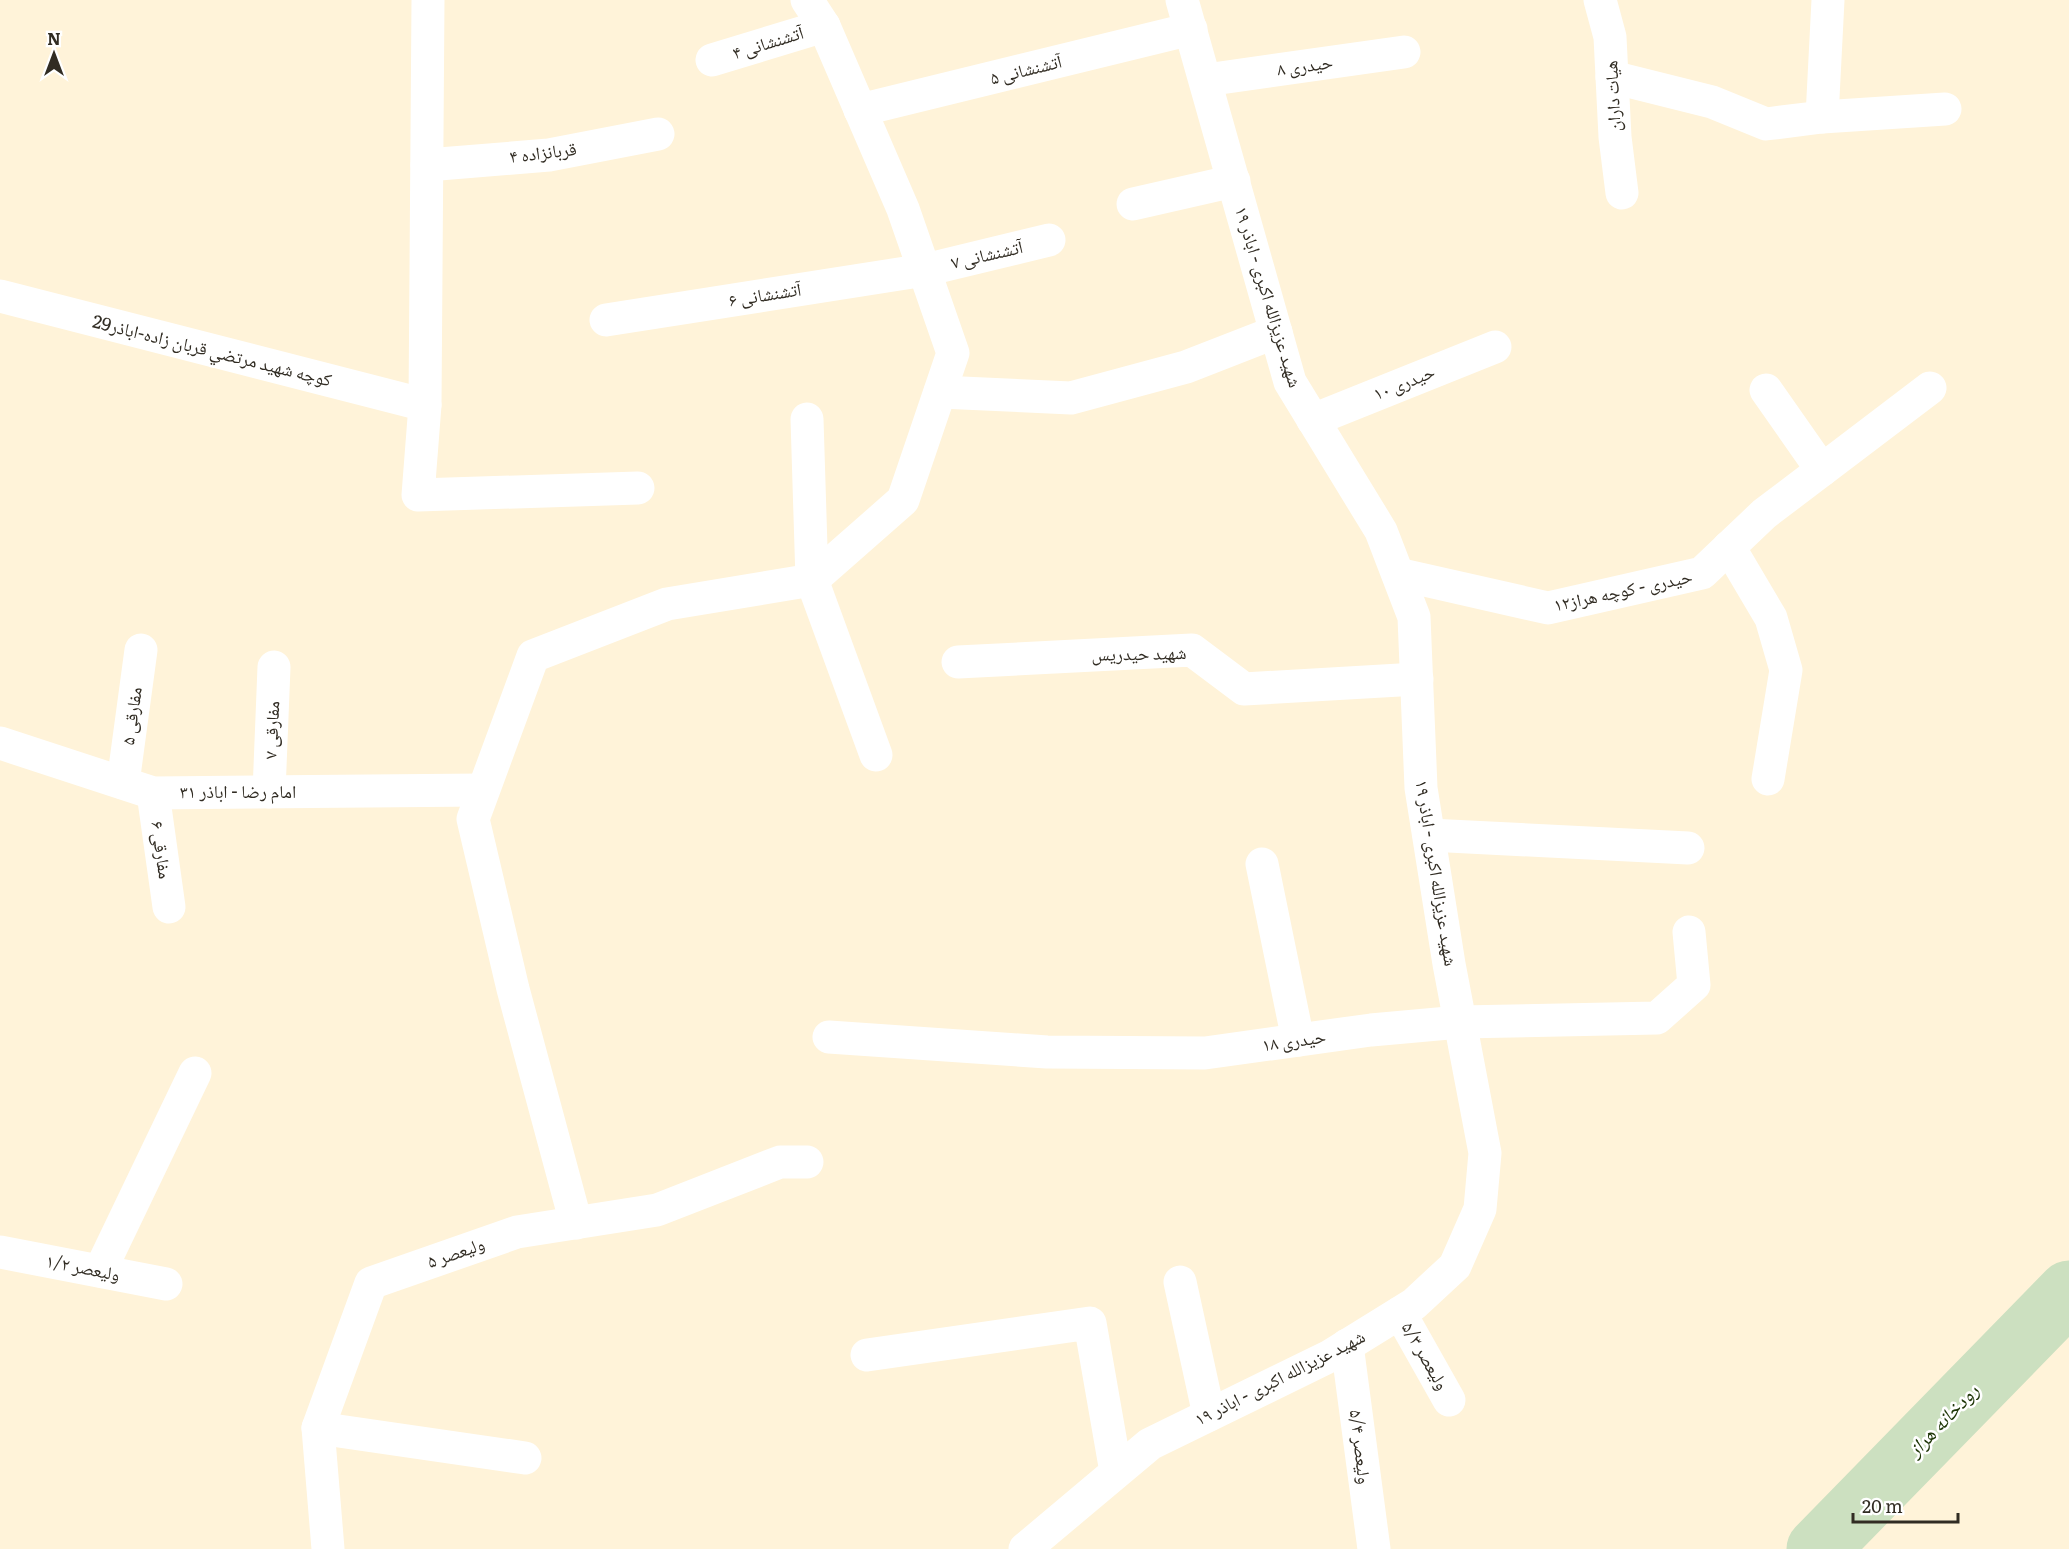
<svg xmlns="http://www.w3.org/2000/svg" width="2069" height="1549" font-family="Literata,'Noto Naskh Arabic',serif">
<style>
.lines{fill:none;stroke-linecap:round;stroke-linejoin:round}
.river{stroke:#cce0c0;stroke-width:63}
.minor{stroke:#fff;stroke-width:33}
.labels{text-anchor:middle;stroke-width:5;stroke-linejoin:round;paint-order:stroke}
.street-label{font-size:18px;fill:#312c23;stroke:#fff}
.water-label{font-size:20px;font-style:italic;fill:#203809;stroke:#fff}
</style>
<rect width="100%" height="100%" fill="#fff3d9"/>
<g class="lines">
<polyline class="river" points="1818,1549 2069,1292"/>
<g class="minor">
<polyline points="428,0 425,405 418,495 638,488"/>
<polyline points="1600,0 1610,37 1615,137 1622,193"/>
<polyline points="712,60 824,26"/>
<polyline points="1612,77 1712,102 1766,124 1822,117 1945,109"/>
<polyline points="1206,80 1404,52"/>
<polyline points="860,110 1191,29"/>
<polyline points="1822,117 1828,0"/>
<polyline points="427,165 549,155 658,134"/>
<polyline points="1133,204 1234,181"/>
<polyline points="0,296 425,405"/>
<polyline points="606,320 925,270 1049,240"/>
<polyline points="1766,390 1822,470"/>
<polyline points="940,392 1071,398 1186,367 1276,332"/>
<polyline points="807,419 812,580 876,755"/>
<polyline points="1313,420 1495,347"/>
<polyline points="1729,547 1771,618 1786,670 1768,779"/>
<polyline points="1398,574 1548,608 1702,573 1764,514 1930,388"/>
<polyline points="958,662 1192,650 1244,689 1417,679"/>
<polyline points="0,743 153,793 483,790"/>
<polyline points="123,783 141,650"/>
<polyline points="269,792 274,667"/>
<polyline points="153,793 169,907"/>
<polyline points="1429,835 1688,848"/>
<polyline points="1262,864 1298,1040"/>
<polyline points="829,1037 1047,1052 1205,1053 1371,1030 1460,1022 1657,1018 1694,985 1689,932"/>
<polyline points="576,1223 513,989 473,819 533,656 667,604 812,580 903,500 953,353 903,209 824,26 807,0"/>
<polyline points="0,1252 166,1284"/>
<polyline points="100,1271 195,1073"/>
<polyline points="1180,1282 1209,1415"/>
<polyline points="1400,1313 1449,1400"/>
<polyline points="1347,1345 1374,1549"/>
<polyline points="867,1355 1090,1323 1116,1472"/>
<polyline points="318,1428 525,1458"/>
<polyline points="328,1549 318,1428 371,1283 517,1232 657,1210 780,1162 807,1162"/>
<polyline points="1025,1549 1150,1444 1330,1356 1414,1304 1455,1266 1480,1209 1485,1153 1449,964 1421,788 1414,617 1381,531 1290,382 1182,0"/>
</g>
</g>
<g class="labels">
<g class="street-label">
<text transform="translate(768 43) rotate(-17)" y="6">آتشنشانی ۴</text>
<text transform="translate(1305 66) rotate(-8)" y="6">حیدری ۸</text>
<text transform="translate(1026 70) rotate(-14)" y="6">آتشنشانی ۵</text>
<text transform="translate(1613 96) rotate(-93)" y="6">هیات داران</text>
<text transform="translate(543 153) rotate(-7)" y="6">قربانزاده ۴</text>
<text transform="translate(987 255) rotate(-13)" y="6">آتشنشانی ۷</text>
<text transform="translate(765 295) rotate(-9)" y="6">آتشنشانی ۶</text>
<text transform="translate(1268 297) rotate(73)" y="6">شهید عزیزالله اکبری - اباذر ۱۹</text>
<text transform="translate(212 351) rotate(14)" y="6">كوچه شهيد مرتضي قربان زاده-اباذر29</text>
<text transform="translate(1404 383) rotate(-22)" y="6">حیدری ۱۰</text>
<text transform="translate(1623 591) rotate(-12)" y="6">حیدری - كوچه هراز۱۲</text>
<text transform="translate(1139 654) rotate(-1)" y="6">شهید حیدریس</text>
<text transform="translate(132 716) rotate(-82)" y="6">مفارقی ۵</text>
<text transform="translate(272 730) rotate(-87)" y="6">مفارقی ۷</text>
<text x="238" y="798">امام رضا - اباذر ۳۱</text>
<text transform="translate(161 850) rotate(82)" y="6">مفارقی ۶</text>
<text transform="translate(1436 873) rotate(81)" y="6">شهید عزیزالله اکبری - اباذر ۱۹</text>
<text transform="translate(1294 1041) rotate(-8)" y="6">حیدری ۱۸</text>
<text transform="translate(456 1253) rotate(-19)" y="6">ولیعصر ۵</text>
<text transform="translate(83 1268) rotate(11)" y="6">ولیعصر ۱/۲</text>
<text transform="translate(1425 1356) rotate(60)" y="6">ولیعصر ۵/۳</text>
<text transform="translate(1280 1378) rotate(-27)" y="6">شهید عزیزالله اکبری - اباذر ۱۹</text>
<text transform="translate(1360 1447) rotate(83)" y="6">ولیعصر ۵/۴</text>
</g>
<g class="water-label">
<text transform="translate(1943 1420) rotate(-46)" y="7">رودخانه هراز</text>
</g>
</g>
<g transform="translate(54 54)" stroke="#ffffff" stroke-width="4.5" paint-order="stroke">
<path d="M0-4.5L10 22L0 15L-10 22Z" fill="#312c23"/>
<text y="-9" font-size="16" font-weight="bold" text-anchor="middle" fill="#312c23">N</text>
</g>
<path d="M1853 1513v9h105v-9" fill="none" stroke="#312c23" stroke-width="3"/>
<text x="1862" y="1513" font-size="18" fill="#312c23" stroke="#ffffff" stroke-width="4.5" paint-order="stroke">20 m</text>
</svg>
